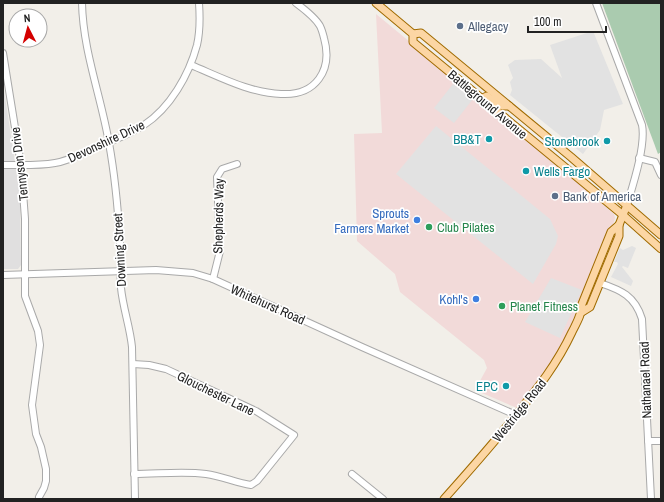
<svg xmlns="http://www.w3.org/2000/svg" width="664" height="502" font-family="'Archivo Narrow',sans-serif">
<style>
.residential{fill:#e0dfdf}
.commercial{fill:#f2dad9}
.cemetery{fill:#aacbaf}
.parking{fill:#e2e2e2}
.lines{fill:none;stroke-linecap:round;stroke-linejoin:round}
.minor-casing{stroke:#a9a9a9;stroke-width:8}
.major-casing{stroke:#a06b00;stroke-width:9}
.minor{stroke:#fff;stroke-width:6}
.major{stroke:#fcd6a4;stroke-width:7}
.service-dot{fill:#5c6f8a;stroke:#fff;stroke-width:1.5}
.culture-dot{fill:#0f9aa8;stroke:#fff;stroke-width:1.5}
.shop-dot{fill:#3f7fe0;stroke:#fff;stroke-width:1.5}
.leisure-dot{fill:#2e9e5b;stroke:#fff;stroke-width:1.5}
.labels{text-anchor:middle;stroke-width:3.5;stroke-linejoin:round;paint-order:stroke}
.service-label{font-size:13px;fill:#4e5e75;stroke:#fff;text-anchor:start}
.street-label{font-size:13px;fill:#222;stroke:#fff}
.culture-label{font-size:13px;fill:#0d838f;stroke:#fff;text-anchor:end}
.shop-label{font-size:13px;fill:#366cbe;stroke:#fff;text-anchor:end}
.leisure-label{font-size:13px;fill:#27864d;stroke:#fff;text-anchor:start}
</style>
<rect width="100%" height="100%" fill="#f2efe9"/>
<polygon class="residential" points="3,83 20,196 21,265 18,269 3,269"/>
<polygon class="commercial" points="376,14 530,141 614,214 615,218 614,222 566,336 554,359 533,389 517,408 475,390 487,368 484,360 400,292 395,274 357,241 354,134 382,133"/>
<polygon class="cemetery" points="602,3 661,3 661,152 658,154"/>
<g class="parking">
<polygon points="593,31 623,104 604,110 600,130 583,154 510,95 512,90 510,82 513,78 508,65 515,60 541,59 562,78 550,45"/>
<polygon points="453,84 473,99 454,123 434,108"/>
<polygon points="436,126 550,219 558,236 556,244 533,284 396,174"/>
<polygon points="632,246 636,248 628,268 623,266 622,267 633,281 631,286 611,277 618,264 617,262 614,262 620,248 623,250"/>
<polygon points="551,278 582,290 560,338 525,322"/>
</g>
<g class="lines">
<defs>
<g id="minor">
<path d="M82,3c1,48 19,93 27,140 6,33 9,66 11,99 1,15 0,31 1,46 2,20 9,39 11,59l3,152"/>
<path d="M596,3l46,122c4,20 -9,60 -15,80"/>
<polyline points="3,53 21,165 25,219 25,296 38,331 40,345 32,405 36,434 41,447 46,469 46,481 44,488 39,497"/>
<path d="M191,65c29,12 59,28 90,29 35,2 52,-24 43,-56 -1,-4 -2,-8 -4,-12 -5,-9 -16,-17 -24,-23"/>
<polyline points="639,158 655,162 661,175"/>
<path d="M3,165c17,0 35,1 52,-2 14,-2 28,-10 42,-16 16,-6 33,-13 47,-22 26,-17 45,-50 53,-80 3,-13 3,-28 2,-42"/>
<polyline points="3,275 156,270 193,273 213,279 362,347 516,415"/>
<polyline points="213,279 220,251 217,177 222,169 237,164"/>
<path d="M600,283c21,7 35,13 42,36l9,180"/>
<path d="M133,364l16,1 17,4 90,42 38,24 -37,46 -6,4c-15,-2 -29,-9 -45,-11 -23,-3 -48,0 -72,0"/>
<polyline points="648,441 661,441"/>
<polyline points="352,474 383,499"/>
</g>
<g id="major">
<polyline points="376,3 413,34 413,42 623,215 661,249"/>
<polyline points="413,34 421,33 571,157 661,235"/>
<polyline points="481,99 487,96 501,106 509,106"/>
<polyline points="582,312 590,307 619,236 619,225"/>
<path d="M444,499c25,-28 49,-55 72,-84 22,-27 41,-51 56,-83 5,-10 10,-18 10,-28l29,-72 8,-7 8,-20"/>
</g>
</defs>
<use href="#minor" class="minor-casing"/>
<use href="#major" class="major-casing"/>
<use href="#minor" class="minor"/>
<use href="#major" class="major"/>
</g>
<g class="service-dot">
<circle cx="460" cy="26" r="4"/>
<circle cx="555" cy="196" r="4"/>
</g>
<g class="culture-dot">
<circle cx="489" cy="139" r="4"/>
<circle cx="607" cy="141" r="4"/>
<circle cx="526" cy="171" r="4"/>
<circle cx="506" cy="386" r="4"/>
</g>
<g class="shop-dot">
<circle cx="417" cy="220" r="4"/>
<circle cx="476" cy="299" r="4"/>
</g>
<g class="leisure-dot">
<circle cx="429" cy="227" r="4"/>
<circle cx="502" cy="306" r="4"/>
</g>
<g class="labels">
<g class="service-label">
<text x="468" y="31">Allegacy</text>
<text x="563" y="201">Bank of America</text>
</g>
<g class="street-label">
<text transform="translate(488 104) rotate(40)" y="5">Battleground Avenue</text>
<text transform="translate(106 141) rotate(-25)" y="5">Devonshire Drive</text>
<text transform="translate(19 164) rotate(-97)" y="5">Tennyson Drive</text>
<text transform="translate(218 216) rotate(-89)" y="5">Shepherds Way</text>
<text transform="translate(119 250) rotate(-93)" y="5">Downing Street</text>
<text transform="translate(268 304) rotate(24)" y="5">Whitehurst Road</text>
<text transform="translate(645 380) rotate(-92)" y="5">Nathanael Road</text>
<text transform="translate(216 393) rotate(26)" y="5">Glouchester Lane</text>
<text transform="translate(519 410) rotate(-51)" y="5">Westridge Road</text>
</g>
<g class="culture-label">
<text x="481" y="144">BB&amp;T</text>
<text x="599" y="146">Stonebrook</text>
<text x="534" y="176" text-anchor="start">Wells Fargo</text>
<text x="498" y="391">EPC</text>
</g>
<g class="shop-label">
<text x="409" y="218">Sprouts<tspan x="409" dy="15">Farmers Market</tspan></text>
<text x="468" y="304">Kohl's</text>
</g>
<g class="leisure-label">
<text x="437" y="232">Club Pilates</text>
<text x="510" y="311">Planet Fitness</text>
</g>
</g>
<rect width="664" height="502" fill="none" stroke="#222222" stroke-width="8"/>
<g transform="translate(28 28) rotate(354)"><circle r="19" fill="#ffffff" stroke="#a7a7a7"/>
<path d="M0-3L7 15L0 10L-7 15Z" fill="#d40000"/>
<text y="-6" font-size="11" font-weight="bold" text-anchor="middle" fill="#222222">N</text>
</g>
<path d="M528 26v6h78v-6" fill="none" stroke="#222222" stroke-width="2"/>
<text x="534" y="26" font-size="12" fill="#222222" stroke="#ffffff" stroke-width="3" paint-order="stroke">100 m</text>
</svg>
